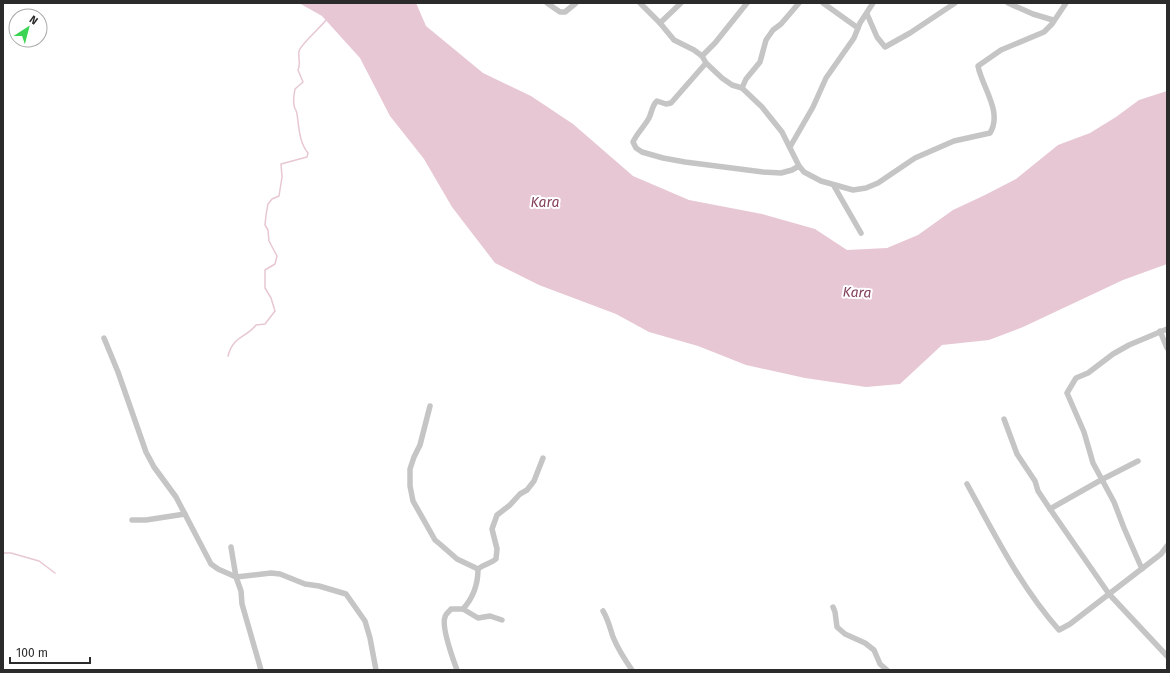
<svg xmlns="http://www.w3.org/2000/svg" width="1170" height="673" font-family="'Fira Sans',sans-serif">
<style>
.water{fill:#e7c7d3}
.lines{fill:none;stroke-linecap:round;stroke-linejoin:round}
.stream{stroke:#e7c7d3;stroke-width:1.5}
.street{stroke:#c5c5c5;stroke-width:5.5}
.labels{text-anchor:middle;stroke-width:4;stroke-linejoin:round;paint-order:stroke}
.water-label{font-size:14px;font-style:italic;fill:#85425c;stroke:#fff}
</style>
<rect width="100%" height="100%" fill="#fff"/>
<polygon class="water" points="299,3 416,3 426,26 483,73 531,96 573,124 633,176 689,200 762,214 815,229 847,250 887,248 918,235 953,210 985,195 1016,179 1058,145 1090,133 1116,117 1139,100 1167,91 1167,264 1123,280 1023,327 989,340 942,345 900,384 866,387 805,378 746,365 698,346 649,332 616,314 539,285 495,263 452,207 424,159 390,116 360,58 322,16"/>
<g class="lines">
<g class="stream">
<path d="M228,356c5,-20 18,-18 28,-31l9,-1 10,-13 -4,-13 -6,-10v-18l10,-6 2,-8 -8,-15 -1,-11 -3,-5 1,-10 2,-11 4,-5 7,-3 3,-19 -1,-13 26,-7 1,-4c-9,-11 -9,-26 -11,-39 0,-3 -3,-6 -3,-9 -1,-5 0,-11 1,-16l8,-7 -5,-12c3,-6 0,-12 1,-19 2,-7 22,-24 27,-31"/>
<polyline points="3,553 11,553 39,561 55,573"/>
</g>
<g class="street">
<polyline points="547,3 560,12 565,12 576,3"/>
<path d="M640,3l20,20 14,17 20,10 8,6 4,7 16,15 10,7 10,3 20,19 20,25 17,34 5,6 17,9 32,9 13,-2 12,-5 37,-25 39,-17 36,-8c13,-21 -8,-46 -12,-67l23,-16 43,-18 8,-8 14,-21"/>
<polyline points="823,3 858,28"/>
<polyline points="1008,3 1033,14 1053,20"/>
<polyline points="867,14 877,37 885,47 910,33 955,3"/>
<polyline points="660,23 681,3"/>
<polyline points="702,56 715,43 747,3"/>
<path d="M706,63l-35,40 -5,1 -9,-3c-5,4 -5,11 -8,17 -5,9 -12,15 -16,24l3,6 6,4 21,6 22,4 78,10 18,1 11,-3 7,-4"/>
<polyline points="742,88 746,79 760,62 766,40 773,30 781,24 799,3"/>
<polyline points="790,147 813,107 826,78 854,38 860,23 873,3"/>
<polyline points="834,186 861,233"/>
<polyline points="1160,331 1167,348"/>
<polyline points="104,338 118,372 146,452 154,467 176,497 211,564 218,569 236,577 241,591 242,604 261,670"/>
<polyline points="430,406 420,445 414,457 410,469 410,486 413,501 435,540 441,545 457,559 478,569"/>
<polyline points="1004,419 1017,454 1035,481 1038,491 1050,509 1109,594 1167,656"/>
<path d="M967,484c28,51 53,102 92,146l11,-6 91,-70 6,-8"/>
<polyline points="1050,509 1101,480 1138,461"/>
<polyline points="132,520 146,520 185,514"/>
<polyline points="231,547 236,577 271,573 280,574 305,584 319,586 346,594 365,621 370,638 376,670"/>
<polyline points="1142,569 1124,528 1114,502 1093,463 1084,432 1067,393 1076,378 1088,373 1113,354 1129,345 1167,329"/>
<polyline points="833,607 835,612 837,627 845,634 865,643 874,650 880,664 887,670"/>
<path d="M463,609c10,-11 15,-25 15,-40 6,-5 12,-5 18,-10l1,-10 -5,-20 5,-14 13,-10 10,-11 7,-4 7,-9 9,-23"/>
<path d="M603,611c5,8 7,17 10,26 5,12 12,23 19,33"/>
<path d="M457,670c-4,-11 -16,-43 -12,-53 1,-4 4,-5 6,-8h12l15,9 12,-2 12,4"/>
</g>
</g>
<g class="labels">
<g class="water-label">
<text x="545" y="207">Kara</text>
<text transform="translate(857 292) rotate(2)" y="5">Kara</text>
</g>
</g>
<rect width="1170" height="673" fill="none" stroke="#2b2b2b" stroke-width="8"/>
<g transform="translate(28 28) rotate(36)"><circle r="19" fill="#ffffff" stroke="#aaaaaa"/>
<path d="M0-3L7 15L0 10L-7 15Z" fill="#3cd453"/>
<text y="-6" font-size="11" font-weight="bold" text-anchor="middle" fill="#2b2b2b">N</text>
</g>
<path d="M10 657v6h80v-6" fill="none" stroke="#2b2b2b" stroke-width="2"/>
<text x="16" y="657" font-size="12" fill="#2b2b2b" stroke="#ffffff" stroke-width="3" paint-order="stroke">100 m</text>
</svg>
